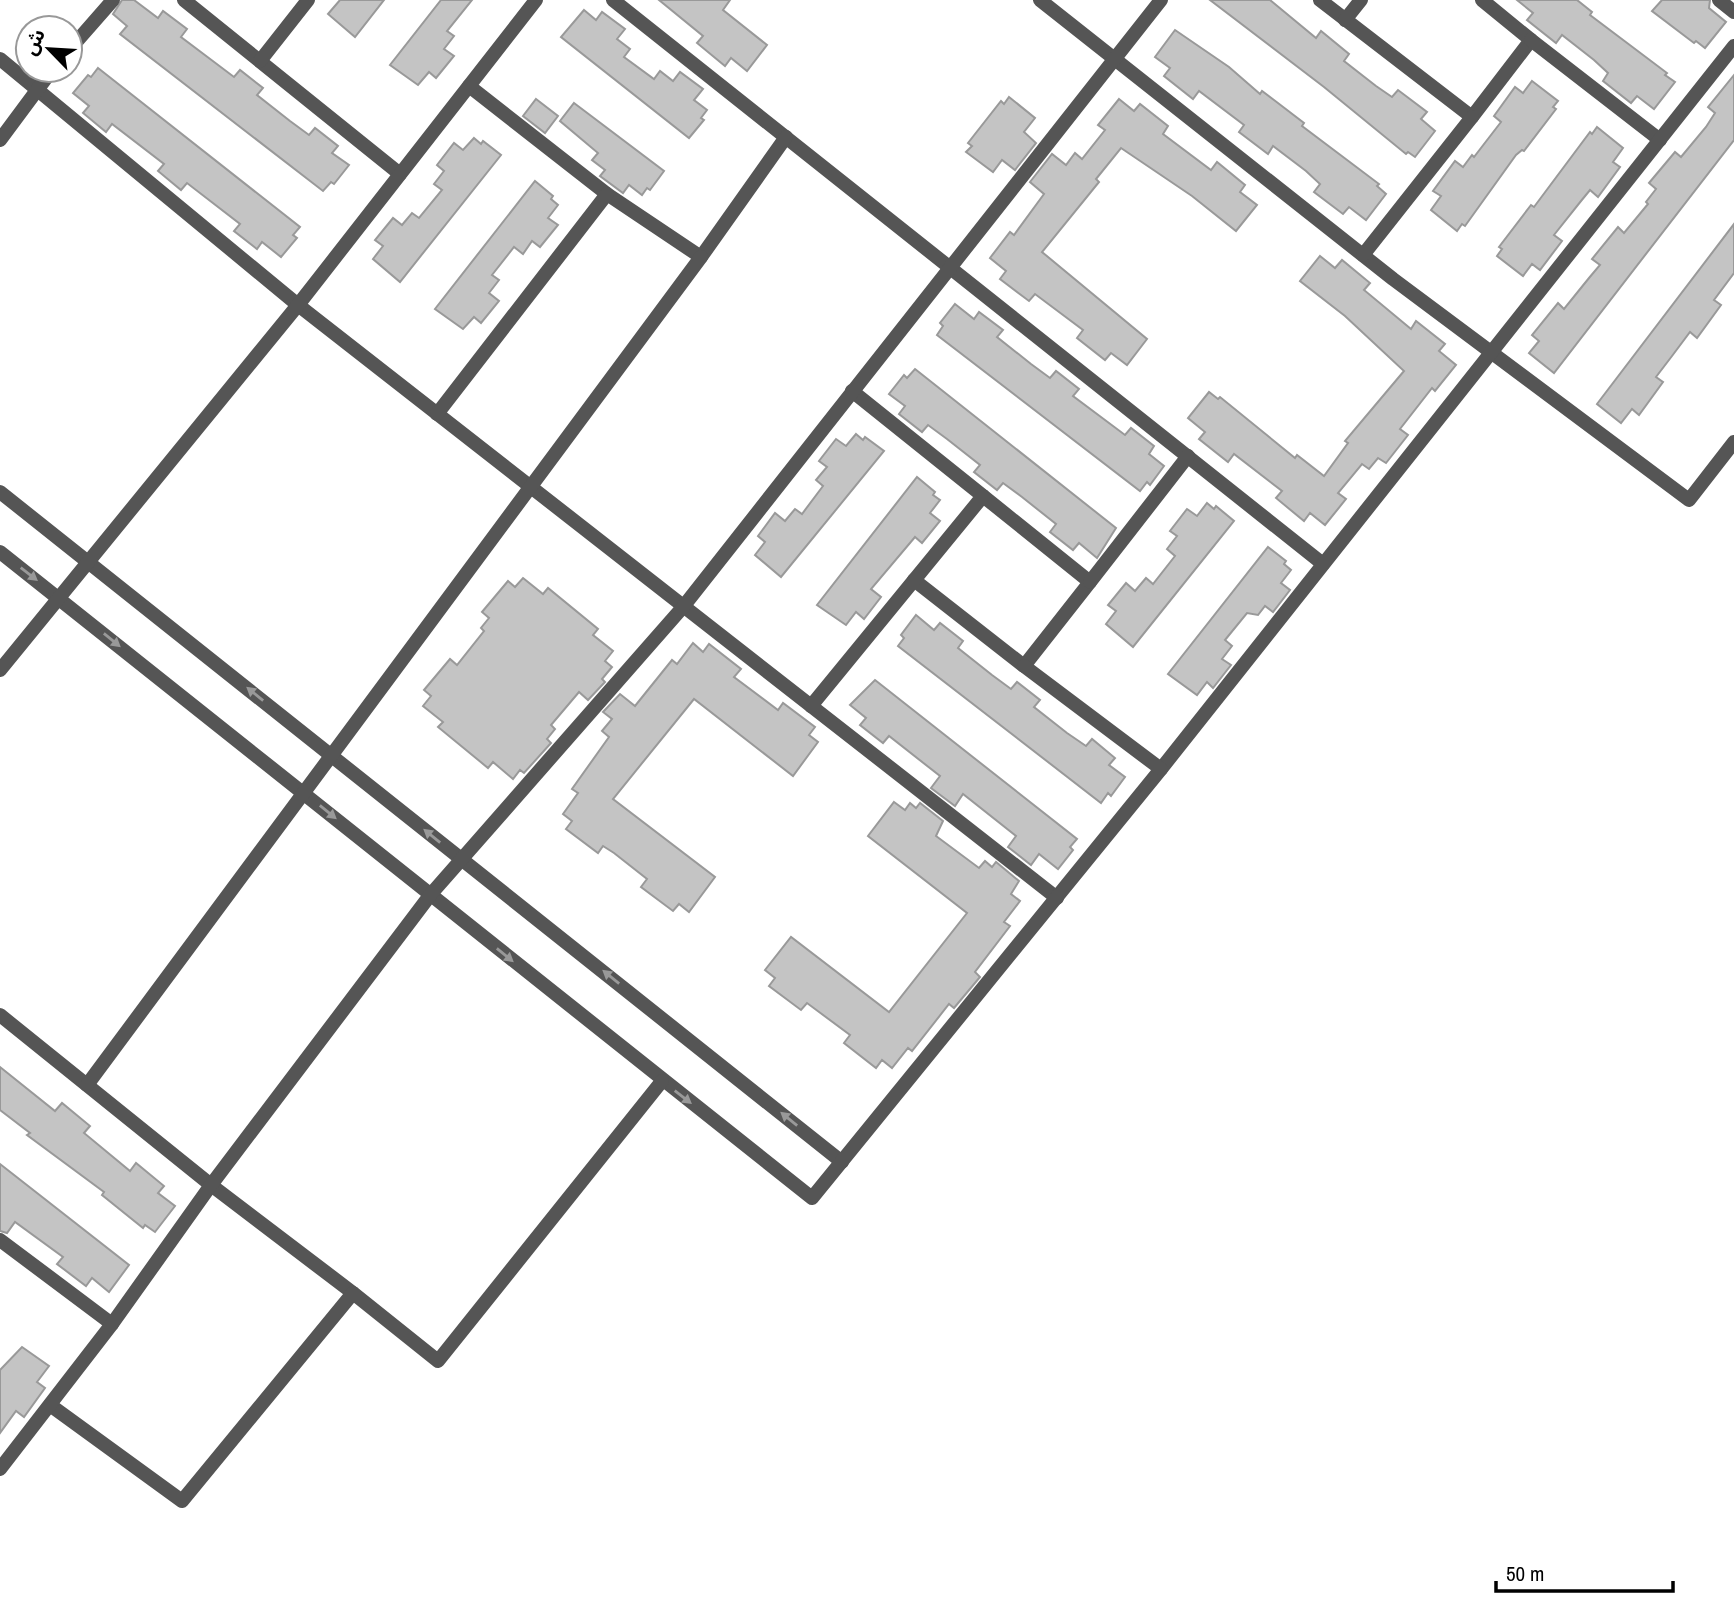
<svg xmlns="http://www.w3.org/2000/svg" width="1734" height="1609" font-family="'Archivo Narrow','Noto Sans Arabic',sans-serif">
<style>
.building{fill:#c4c4c4;stroke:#999;stroke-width:2}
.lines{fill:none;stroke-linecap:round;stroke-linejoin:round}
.minor{stroke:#555;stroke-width:14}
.oneway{fill:#999}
</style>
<rect width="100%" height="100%" fill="#fff"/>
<g class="building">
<polygon points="122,0 134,0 158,18 163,11 187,29 181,37 234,77 240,70 263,88 257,95 290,121 309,135 315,128 338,146 332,153 349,165 334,184 331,182 323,191 120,34 127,26 113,14"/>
<polygon points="340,0 384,0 355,37 328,14"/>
<polygon points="441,0 472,0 447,31 454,36 444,49 454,56 436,78 429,72 418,85 390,65"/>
<polygon points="659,0 730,0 723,10 767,45 747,71 731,58 725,66 697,43 703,36"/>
<polygon points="1210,0 1270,0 1316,38 1321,31 1349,54 1344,61 1376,86 1392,97 1398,90 1427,112 1421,119 1435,131 1415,157 1408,152 1406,154 1324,87"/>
<polygon points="1517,0 1577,0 1592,12 1590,15 1667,73 1665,75 1675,82 1654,109 1637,96 1631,103 1603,81 1608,73 1594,60 1562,35 1556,43 1527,20 1533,13"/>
<polygon points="1662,0 1710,0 1709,8 1726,22 1705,48 1696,41 1694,43 1652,11"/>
<polygon points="584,10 596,20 602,12 625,29 617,39 630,49 624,57 654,79 660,71 673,81 680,72 703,89 694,100 707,110 701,118 704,120 689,138 561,37"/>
<polygon points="1175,30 1229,67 1260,94 1262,91 1274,100 1304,123 1302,126 1379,184 1377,186 1386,194 1366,220 1349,207 1343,214 1314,192 1320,184 1306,171 1273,146 1268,154 1239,132 1244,125 1199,91 1193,99 1164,76 1170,68 1155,57"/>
<polygon points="98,68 300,227 293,235 297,238 281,257 262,242 257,249 234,231 240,224 187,183 181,190 158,171 164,164 112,124 106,132 83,113 89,106 73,93 88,75 91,77"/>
<polygon points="1734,75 1734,140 1554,373 1529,353 1539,341 1532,335 1558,303 1564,309 1589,278 1600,265 1592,259 1618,227 1624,233 1648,204 1646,202 1656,189 1649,183 1675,152 1681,157 1706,127 1715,113 1708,107"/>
<polygon points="1532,81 1558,101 1553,107 1556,109 1524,151 1522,150 1516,155 1465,226 1462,224 1457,231 1431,210 1441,196 1433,191 1455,161 1463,167 1472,155 1474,157 1501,122 1494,116 1515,87 1523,93"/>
<polygon points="1009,97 1035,118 1024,132 1036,143 1015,170 1002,160 993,172 966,152 972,146 968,143 1001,101 1004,104"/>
<polygon points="536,99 558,116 545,133 523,116"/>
<polygon points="1119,99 1134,111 1140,104 1168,126 1163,134 1211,170 1217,162 1245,185 1240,192 1257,205 1236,231 1192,196 1121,148 1096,179 1099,182 1042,252 1147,339 1127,365 1111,353 1105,360 1077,338 1083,330 1035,294 1029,301 1000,279 1006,271 990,258 1010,232 1014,235 1044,194 1030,182 1052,154 1066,165 1075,153 1082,159 1105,130 1098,125"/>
<polygon points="574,103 664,171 650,190 647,188 642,195 629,185 623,193 600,176 605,170 592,160 598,153 560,121"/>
<polygon points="1597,127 1623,148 1613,162 1620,167 1598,197 1590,190 1581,201 1554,235 1562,241 1540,270 1532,264 1523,276 1497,256 1502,249 1499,247 1531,205 1534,207 1590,132 1592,134"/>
<polygon points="474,138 481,144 483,141 501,155 400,282 373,259 383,246 375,240 393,218 402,225 412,213 419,218 442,190 434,184 444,171 437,165 454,143 463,150"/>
<polygon points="535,181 553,196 551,199 558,205 548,218 558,225 540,247 532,241 523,254 514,247 492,275 499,280 489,293 499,301 481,323 474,317 463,329 435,309"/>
<polygon points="1734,224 1734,273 1714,300 1721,305 1697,338 1690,332 1672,356 1656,377 1663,382 1639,415 1632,409 1621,423 1597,404"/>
<polygon points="1320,256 1335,268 1342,260 1370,283 1364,290 1411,329 1416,321 1445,344 1439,351 1456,365 1435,391 1432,388 1400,429 1408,435 1386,463 1378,458 1369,469 1362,464 1338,493 1346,499 1325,525 1310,513 1304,521 1276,498 1282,491 1234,454 1228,462 1199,439 1205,432 1188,418 1209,392 1218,399 1220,397 1295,458 1297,455 1324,476 1348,443 1345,441 1404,371 1345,316 1300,281"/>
<polygon points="955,304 974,319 979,312 1003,330 997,337 1031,364 1050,378 1056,371 1079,389 1073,396 1125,435 1131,428 1154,446 1149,454 1164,466 1150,485 1147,482 1140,491 937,335 943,326 940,323"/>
<polygon points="915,369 1116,528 1097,558 1079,543 1073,550 1050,532 1056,524 1022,497 1003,483 997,490 974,472 980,465 947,439 928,425 922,432 899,414 905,406 889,394 904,375 907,378"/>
<polygon points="856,434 863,440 865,437 884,451 781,577 755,555 765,542 758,536 775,513 785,521 795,509 802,514 823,486 816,480 827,467 819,461 836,439 846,446"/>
<polygon points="917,477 935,492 933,495 940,500 930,513 940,521 922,543 915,537 871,589 881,597 864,619 856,612 846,625 817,605"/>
<polygon points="1207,503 1214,509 1216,506 1234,521 1133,647 1106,624 1116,611 1108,605 1126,583 1135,591 1146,578 1153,584 1175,556 1167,549 1177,536 1170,531 1187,509 1197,516"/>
<polygon points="1268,547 1286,561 1284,564 1291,570 1281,583 1290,590 1273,612 1265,606 1258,615 1247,613 1225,640 1232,646 1222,659 1231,665 1213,688 1207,682 1197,695 1168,674"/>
<polygon points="523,578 543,594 548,588 598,629 593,635 613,651 605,661 612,667 602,679 605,682 588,700 579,692 551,725 555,729 547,739 551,743 524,773 520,770 513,779 493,762 488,768 438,727 443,722 423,706 431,696 424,690 450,659 457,665 484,631 481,628 489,618 482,612 508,581 515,587"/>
<polygon points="916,615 934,630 940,623 963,641 958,648 992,675 1011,689 1017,682 1040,700 1034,707 1067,733 1086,746 1092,739 1115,758 1109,765 1125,777 1111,796 1108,793 1101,803 898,646 904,638 901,635"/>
<polygon points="693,643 703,652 709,644 741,669 734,677 778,710 783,703 815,727 809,735 818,742 793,776 694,699 613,799 715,877 689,912 679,904 673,911 641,887 647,879 614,853 603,846 598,853 566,829 572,821 563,814 578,793 572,789 609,737 602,731 612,719 603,712 620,694 635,706 672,660 677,664"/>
<polygon points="875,680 1077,839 1070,847 1073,850 1058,869 1039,854 1031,865 1008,847 1016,836 963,794 955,806 931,788 940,776 889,736 883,743 860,725 866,718 850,705"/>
<polygon points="894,802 905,810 910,803 916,808 920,803 943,821 936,836 979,868 985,861 992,867 996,862 1019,881 1011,894 1020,901 1004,922 1010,926 975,972 980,977 954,1008 949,1004 912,1051 908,1048 892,1068 882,1060 876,1068 844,1043 850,1035 807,1003 801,1010 769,986 775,978 765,970 791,937 889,1012 967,913 868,836"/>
<polygon points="0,1067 55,1111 62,1103 90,1126 84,1133 130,1171 136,1163 164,1186 158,1193 175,1206 155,1232 145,1225 143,1228 102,1195 104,1192 27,1135 30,1133 0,1110"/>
<polygon points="0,1164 129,1265 109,1292 92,1278 86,1286 57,1264 63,1257 15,1222 7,1233 0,1231"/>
<polygon points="22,1347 49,1366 37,1382 45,1388 24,1417 16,1411 0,1433 0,1370"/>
</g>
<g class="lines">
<g class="minor">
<polyline points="184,0 400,174"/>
<polyline points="613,0 1323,564"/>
<polyline points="1040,0 1393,279 1689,500 1734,442"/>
<polyline points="1320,0 1472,117 1531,40 1482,0"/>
<polyline points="1719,0 1734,12"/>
<polyline points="1345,20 1361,0"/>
<polyline points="1531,40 1660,140"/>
<polyline points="70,49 113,0"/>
<polyline points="0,59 298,305 1057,898"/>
<polyline points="260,61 308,0"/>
<polyline points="469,86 607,194 701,257 786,137"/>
<polyline points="0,140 52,70"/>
<polyline points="1363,255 1472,117"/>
<polyline points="437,414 607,194"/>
<polyline points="0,492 842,1162"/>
<polyline points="0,552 812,1198 1161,769 1734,46"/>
<polyline points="914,580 1024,666 1090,582 983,496"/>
<polyline points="1090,582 1188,456"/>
<polyline points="1024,666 1161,769"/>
<polyline points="0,670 298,305 536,0"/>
<polyline points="811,706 983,496 852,391"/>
<polyline points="0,1015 211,1185 353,1293"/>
<polyline points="87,1085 701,257"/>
<polyline points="0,1240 112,1324"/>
<polyline points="50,1405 182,1501 353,1293 438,1361 662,1081"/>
<polyline points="0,1469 112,1324 211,1185 431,894 683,607 1161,0"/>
</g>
</g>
<defs><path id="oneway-solid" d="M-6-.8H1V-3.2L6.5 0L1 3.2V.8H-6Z" transform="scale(1.75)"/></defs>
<g class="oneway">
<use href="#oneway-solid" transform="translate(29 574) rotate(38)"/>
<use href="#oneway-solid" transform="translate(112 640) rotate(39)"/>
<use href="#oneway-solid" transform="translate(255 694) rotate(-141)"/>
<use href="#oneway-solid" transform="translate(328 812) rotate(39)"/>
<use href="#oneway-solid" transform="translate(432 836) rotate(-141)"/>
<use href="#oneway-solid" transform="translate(505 955) rotate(39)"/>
<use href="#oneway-solid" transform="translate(611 977) rotate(-141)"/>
<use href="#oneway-solid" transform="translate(683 1097) rotate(38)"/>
<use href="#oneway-solid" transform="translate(789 1119) rotate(-141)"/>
</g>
<g transform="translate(49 49) rotate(295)"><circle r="33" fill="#ffffff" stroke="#999999" stroke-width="2"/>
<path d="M0-5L12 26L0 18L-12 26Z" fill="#000000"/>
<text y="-10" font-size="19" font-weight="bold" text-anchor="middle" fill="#000000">ش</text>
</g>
<path d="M1496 1581v10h177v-10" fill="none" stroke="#000000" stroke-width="3.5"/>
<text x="1506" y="1581" font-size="21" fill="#000000" stroke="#ffffff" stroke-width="5" paint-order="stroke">50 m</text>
</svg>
